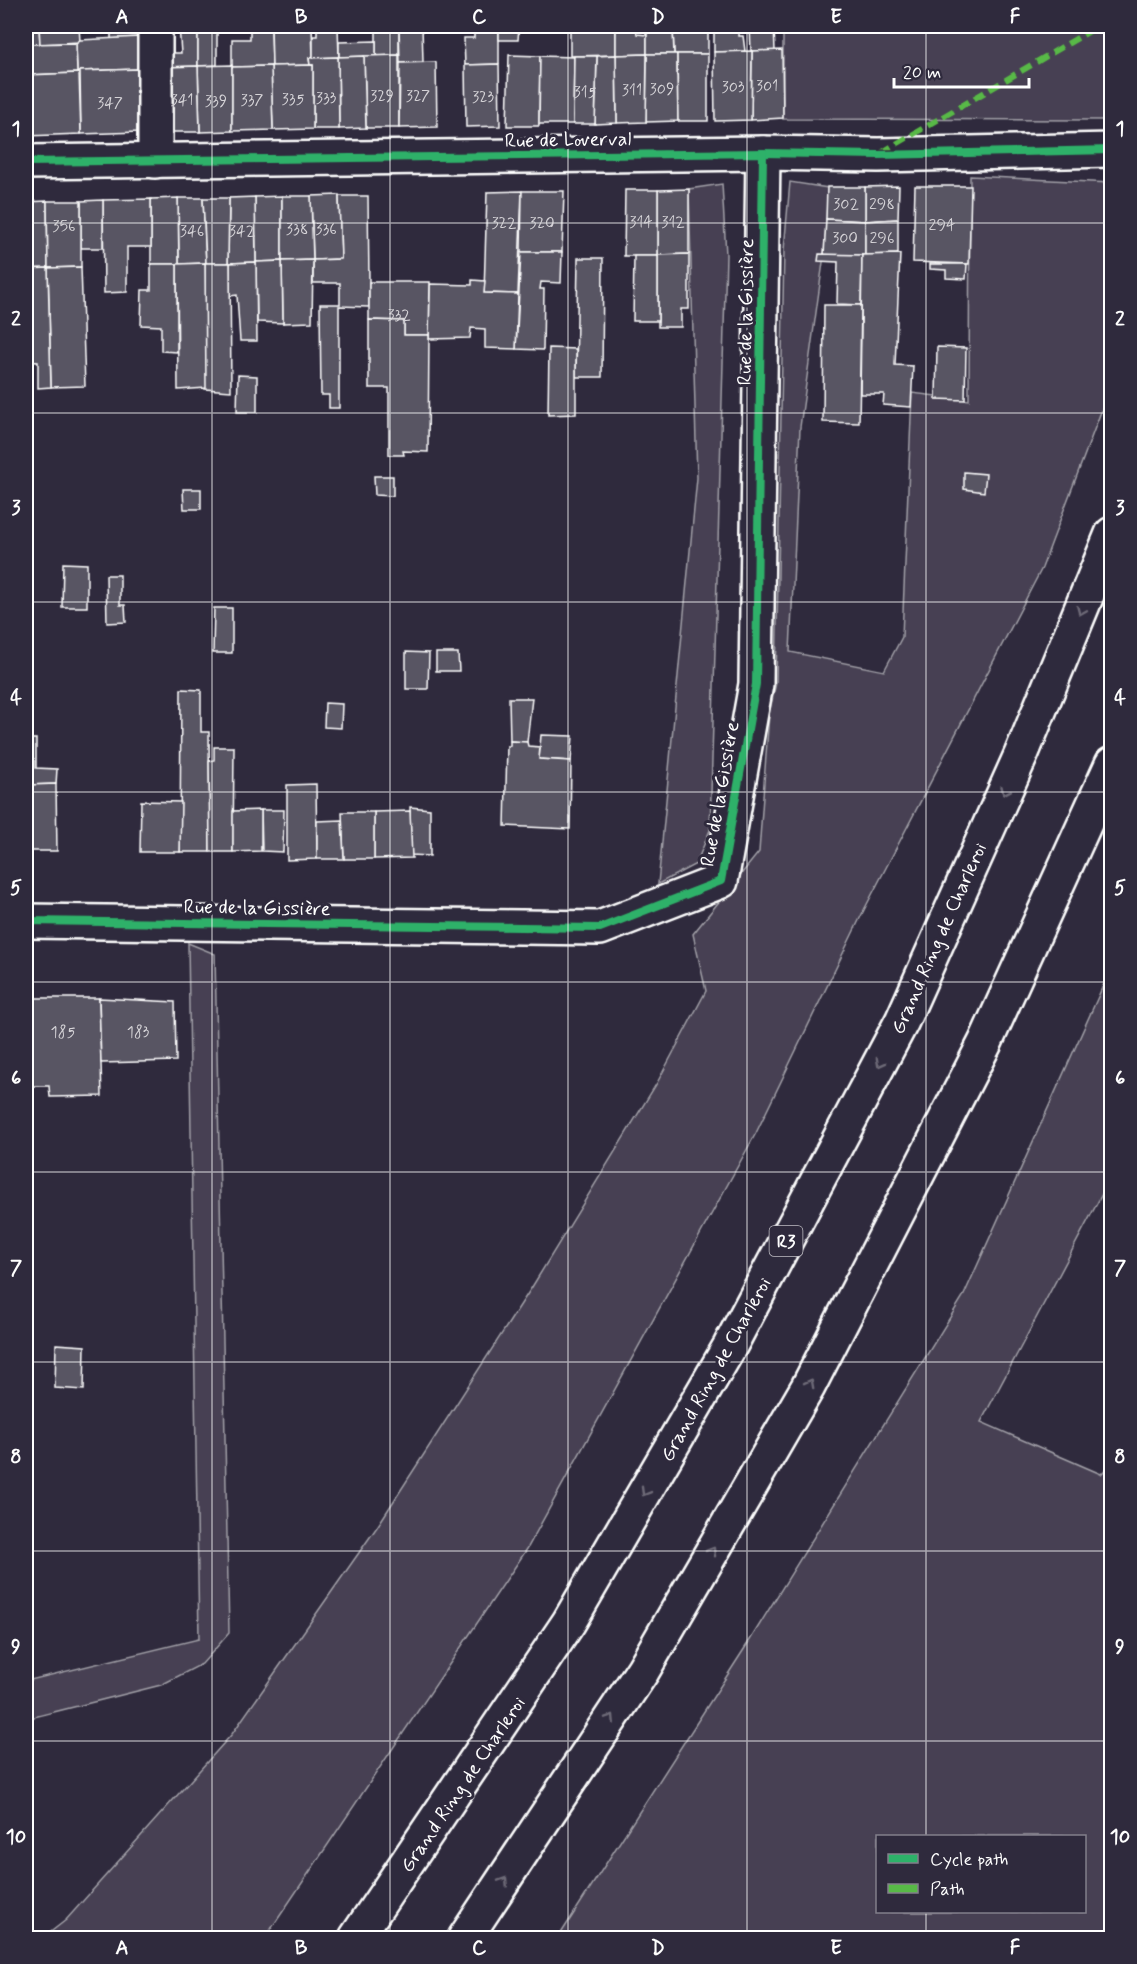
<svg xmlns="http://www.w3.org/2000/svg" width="1137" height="1964" font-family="Mynerve,sans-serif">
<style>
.green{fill:#464152;stroke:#a2a0a8;stroke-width:1.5;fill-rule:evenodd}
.building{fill:#595564;stroke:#fff;stroke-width:1.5}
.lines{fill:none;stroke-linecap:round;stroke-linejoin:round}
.minor-casing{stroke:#fff;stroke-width:38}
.highway-casing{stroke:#fff;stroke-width:38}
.minor{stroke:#2f2a3d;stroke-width:33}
.highway{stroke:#2f2a3d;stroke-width:33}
.quiet{stroke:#58b947;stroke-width:6;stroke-dasharray:12 6;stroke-linecap:butt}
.cycleway-casing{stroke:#2f2a3d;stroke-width:11}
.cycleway{stroke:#2db169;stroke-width:8}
.oneway{stroke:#6d6a77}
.grid{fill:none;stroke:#fff;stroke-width:1.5;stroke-opacity:0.55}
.labels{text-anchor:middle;stroke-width:6;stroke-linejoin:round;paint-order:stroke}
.number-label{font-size:16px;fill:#d6d4d8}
.shield{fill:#2f2a3d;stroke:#c1bfc5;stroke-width:1.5}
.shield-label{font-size:18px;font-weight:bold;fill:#fff}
.street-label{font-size:20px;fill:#fff;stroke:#2f2a3d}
.neatline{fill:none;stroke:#fff;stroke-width:2}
.grid-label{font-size:20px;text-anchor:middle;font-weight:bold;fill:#fff}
</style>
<rect width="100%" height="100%" fill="#2f2a3d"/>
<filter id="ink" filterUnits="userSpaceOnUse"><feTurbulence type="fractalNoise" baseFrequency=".0167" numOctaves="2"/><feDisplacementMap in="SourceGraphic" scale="12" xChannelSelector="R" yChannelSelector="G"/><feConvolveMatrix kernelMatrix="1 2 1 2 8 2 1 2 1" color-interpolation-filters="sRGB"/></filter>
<g filter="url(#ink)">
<g class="green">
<polygon points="783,26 1111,26 1111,120 783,119"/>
<polygon points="970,176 1111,183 1111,385 1042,568 864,910 756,1133 527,1549 265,1938 43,1938 66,1920 232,1734 377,1527 532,1287 657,1083 706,991 693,934 759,852 769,714 776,683 784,250 790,182 828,188 824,255 800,427 790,652 884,671 902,637 912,393 969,400"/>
<polygon points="722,184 726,255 710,830 696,864 658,884 697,478 689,189"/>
<polygon points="188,943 215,954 229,1633 202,1664 161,1685 26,1719 26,1681 199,1639"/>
<path d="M1111,968v209l-130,245 120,52 10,-10v474h-553l192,-298 214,-345zM1084,1836v76h-206v-76z"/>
</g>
<g class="building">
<polygon points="26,26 39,26 40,44 26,44"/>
<polygon points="39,26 79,26 80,42 40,44"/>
<polygon points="111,26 138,26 139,37 111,39"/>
<polygon points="179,26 198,26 198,66 165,67 166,53 181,53"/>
<polygon points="198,26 217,26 217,65 198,66"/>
<polygon points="250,26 271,26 272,66 232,67 232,39 250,39"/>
<polygon points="271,26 312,26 313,58 309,58 310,65 272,66"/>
<polygon points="317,26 338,26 339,57 313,58 313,36 317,36"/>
<polygon points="376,26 399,26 399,55 376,56"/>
<polygon points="399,26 422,26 423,62 400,63"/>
<polygon points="474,26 499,26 499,64 465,65 464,38 474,38"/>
<polygon points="499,26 519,26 518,40 499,40"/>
<polygon points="570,26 616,26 616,55 570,56"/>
<polygon points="616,26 636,26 637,34 647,35 647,54 616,55"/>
<polygon points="673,26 699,26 699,32 708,31 708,54 674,54"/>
<polygon points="714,26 739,26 739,36 743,36 745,51 714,52"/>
<polygon points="750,26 774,26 775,51 751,51"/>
<polygon points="647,31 673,31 674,54 647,54"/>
<polygon points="139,37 139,69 80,71 77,73 76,43 80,40"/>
<polygon points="376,41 376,56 339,57 339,42"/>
<polygon points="76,43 77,73 26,75 26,44"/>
<polygon points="782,50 783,118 751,120 752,51"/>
<polygon points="752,51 751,120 715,121 714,52"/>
<polygon points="647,54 677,54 678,121 646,122"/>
<polygon points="647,54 646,122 617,123 616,55"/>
<polygon points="677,54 708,54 708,121 678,121"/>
<polygon points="399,55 399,128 366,128 364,56"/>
<polygon points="509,55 540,56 539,126 507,126"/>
<polygon points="616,55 617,123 595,124 597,56"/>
<polygon points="364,56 366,128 339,129 338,57"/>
<polygon points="540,56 574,57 573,124 539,124"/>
<polygon points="574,56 597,56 595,124 573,124"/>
<polygon points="338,57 339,129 313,129 313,65 310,65 309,58"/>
<polygon points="436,62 437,127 399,128 400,63"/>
<polygon points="499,64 500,126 466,127 465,65"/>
<polygon points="232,65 232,131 200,132 198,66"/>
<polygon points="313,65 313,129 273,130 271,66"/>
<polygon points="198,66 200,132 166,132 165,67"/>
<polygon points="271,66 273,130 232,131 232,67"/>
<polygon points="139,69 139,132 81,134 80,71"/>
<polygon points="79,73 81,134 26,136 26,75"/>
<polygon points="899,186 898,219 865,221 865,187"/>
<polygon points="915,186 971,186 969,264 913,262"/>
<polygon points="827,187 865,187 865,221 826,219"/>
<polygon points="689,189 689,254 658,255 658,190"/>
<polygon points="625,190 658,190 658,256 624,256"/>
<polygon points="522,191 518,294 484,293 487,192"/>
<polygon points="522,191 564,191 562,252 521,252"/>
<polygon points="339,195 341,259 313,260 311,196"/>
<polygon points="282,196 282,261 256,262 255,197"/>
<polygon points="282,196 311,196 313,260 282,261"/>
<polygon points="339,196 368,196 369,282 369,307 339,306 339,408 329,408 329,395 321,395 320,304 340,304 340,283 313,283 313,260 341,259"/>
<polygon points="255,197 256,262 228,263 229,198"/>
<polygon points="178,198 203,198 206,263 179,264"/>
<polygon points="178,198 179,264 151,264 151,199"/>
<polygon points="203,198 229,198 228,263 206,263"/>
<polygon points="151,199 151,247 127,247 127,292 104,293 103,200"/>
<polygon points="103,200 103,248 81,248 81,201"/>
<polygon points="47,201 48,268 26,269 26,202"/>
<polygon points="47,201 81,201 81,267 48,268"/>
<polygon points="826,219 865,221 865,255 824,255"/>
<polygon points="898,219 898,254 865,255 865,221"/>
<polygon points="521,252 562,252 561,283 541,282 540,289 544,289 543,350 516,349"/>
<polygon points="689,254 689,309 681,309 681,327 658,327 658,255"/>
<polygon points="819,254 862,255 861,305 837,304 838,262 818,261"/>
<polygon points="900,254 895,365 913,366 911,407 883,405 884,394 860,394 862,255"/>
<polygon points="634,256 658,256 658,321 633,321"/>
<polygon points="578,258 603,258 602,377 576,377"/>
<polygon points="313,260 312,322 283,323 282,261"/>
<polygon points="282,261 283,323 257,322 256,262"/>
<polygon points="256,262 257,341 240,341 237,295 230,296 230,263"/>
<polygon points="205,263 230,263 231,391 205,389"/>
<polygon points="205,263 206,388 178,390 177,264"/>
<polygon points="151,264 177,264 177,352 161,351 161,326 141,325 142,290 151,290"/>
<polygon points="930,264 967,264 966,279 946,278 946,270 930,269"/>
<polygon points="81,267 85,386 51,387 48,268"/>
<polygon points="48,268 51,387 38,388 38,362 26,361 26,269"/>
<polygon points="472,280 485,281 484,293 518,294 516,349 485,348 485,329 471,328 470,338 429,339 430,284 472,285"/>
<polygon points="369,282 430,282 429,335 404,335 404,321 369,320"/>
<polygon points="824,305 861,305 859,423 823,422"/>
<polygon points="369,320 404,321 404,335 429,335 428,452 403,451 404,455 389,455 389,388 369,388"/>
<polygon points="937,347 966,348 965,400 936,399"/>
<polygon points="549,348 576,349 576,414 548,415"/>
<polygon points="238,375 257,376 257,412 237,412"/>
<polygon points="964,472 986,474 984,492 964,489"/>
<polygon points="374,476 393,476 393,496 375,495"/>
<polygon points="183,489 201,489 201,509 184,509"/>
<polygon points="63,563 87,564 87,607 62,607"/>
<polygon points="106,575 120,575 120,605 125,605 126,622 107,623"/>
<polygon points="214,608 232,608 232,653 213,653"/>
<polygon points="406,652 429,653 428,689 406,689"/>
<polygon points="436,653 458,653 459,671 436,671"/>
<polygon points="181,689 201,690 201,732 209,732 210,852 180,852"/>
<polygon points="509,698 532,698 527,742 510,741"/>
<polygon points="325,703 342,704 341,728 324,727"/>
<polygon points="541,735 573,736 571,761 539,759"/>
<polygon points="27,739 36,739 36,768 57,769 56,784 28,785"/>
<polygon points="510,741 527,742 528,746 540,747 539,759 571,761 570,829 505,826 507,746 510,746"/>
<polygon points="214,747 234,747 233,852 210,852 209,761 214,760"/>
<polygon points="56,784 57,851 28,851 28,785"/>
<polygon points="316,784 317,859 287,860 287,785"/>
<polygon points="141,801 181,802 180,852 140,852"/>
<polygon points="410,807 430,809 430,856 411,855"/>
<polygon points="261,810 284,810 283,852 262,851"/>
<polygon points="261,810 261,851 233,852 233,811"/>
<polygon points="410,811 412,858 374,859 374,812"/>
<polygon points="342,812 374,812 374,859 344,859"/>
<polygon points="342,820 344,859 317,859 317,821"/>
<polygon points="27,998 99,998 102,1096 50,1097 49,1086 27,1086"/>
<polygon points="99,998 175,1002 176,1061 101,1063"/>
<polygon points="56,1344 85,1346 84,1390 55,1388"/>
</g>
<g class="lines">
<defs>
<g id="minor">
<polyline points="155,26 155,161"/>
<polyline points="26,162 763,153 878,155 1112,150"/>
<polyline points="26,921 600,928 721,881 756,684 763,153"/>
</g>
<g id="highway">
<polyline points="356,1938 569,1622 730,1346 902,1021 1021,755 1112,534"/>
<polyline points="465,1938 643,1670 808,1387 985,1043 1112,764"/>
</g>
</defs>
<use href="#minor" class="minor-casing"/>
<use href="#highway" class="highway-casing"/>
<use href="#minor" class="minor"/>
<use href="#highway" class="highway"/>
<polyline class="quiet" points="881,153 1098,26"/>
<defs>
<g id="cycleway">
<polyline points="26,162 763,153 878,155 1112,150"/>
<polyline points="26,921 600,928 721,881 756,684 763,153"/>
</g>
</defs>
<use href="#cycleway" class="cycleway-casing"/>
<use href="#cycleway" class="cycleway"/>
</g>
<defs><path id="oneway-chevron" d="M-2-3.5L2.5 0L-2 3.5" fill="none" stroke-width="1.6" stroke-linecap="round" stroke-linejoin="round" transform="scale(1.5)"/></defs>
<g class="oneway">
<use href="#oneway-chevron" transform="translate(1081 611) rotate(113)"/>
<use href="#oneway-chevron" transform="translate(1005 791) rotate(114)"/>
<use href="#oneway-chevron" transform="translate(880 1063) rotate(118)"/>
<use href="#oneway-chevron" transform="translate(810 1383) rotate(-62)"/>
<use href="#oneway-chevron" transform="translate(645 1492) rotate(120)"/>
<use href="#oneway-chevron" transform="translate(712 1551) rotate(-60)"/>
<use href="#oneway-chevron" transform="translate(611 1718) rotate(-57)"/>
<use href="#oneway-chevron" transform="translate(504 1881) rotate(-57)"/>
</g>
</g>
<path class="grid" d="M212,26v1912M390,26v1912M568,26v1912M747,26v1912M926,26v1810M26,223h1086M26,413h1086M26,602h1086M26,792h1086M26,982h1086M26,1172h1086M26,1362h1086M26,1551h1086M26,1741h1086M926,1912v26"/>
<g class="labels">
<g class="number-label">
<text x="767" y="91">301</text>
<text x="733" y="92">303</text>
<text x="662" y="94">309</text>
<text x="632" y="95">311</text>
<text x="585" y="97">315</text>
<text x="382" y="101">329</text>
<text x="418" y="101">327</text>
<text x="483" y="102">323</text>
<text x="326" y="103">333</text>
<text x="293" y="104">335</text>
<text x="182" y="105">341</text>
<text x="252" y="105">337</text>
<text x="216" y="106">339</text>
<text x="110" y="108">347</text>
<text x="846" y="209">302</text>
<text x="882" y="209">298</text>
<text x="641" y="227">314</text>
<text x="673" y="227">312</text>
<text x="504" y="228">322</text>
<text x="542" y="228">320</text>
<text x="942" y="230">294</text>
<text x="64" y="231">356</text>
<text x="297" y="234">338</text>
<text x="326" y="234">336</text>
<text x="192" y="236">346</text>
<text x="242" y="236">342</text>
<text x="845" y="243">300</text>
<text x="882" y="243">296</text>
<text x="399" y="320">332</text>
<text x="63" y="1037">185</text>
<text x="138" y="1037">183</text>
</g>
<rect class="shield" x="769.5" y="1226" width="33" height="30" rx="4.5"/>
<g class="shield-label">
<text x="786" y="1247">R3</text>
</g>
<g class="street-label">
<text transform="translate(568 139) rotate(-1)" y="7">Rue de Loverval</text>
<text transform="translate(745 312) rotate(-89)" y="7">Rue de la Gissière</text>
<text transform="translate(719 794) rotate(-80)" y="7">Rue de la Gissière</text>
<text transform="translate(257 907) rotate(1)" y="7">Rue de la Gissière</text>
<text transform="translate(938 938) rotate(-66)" y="7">Grand Ring de Charleroi</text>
<text transform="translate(715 1369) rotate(-61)" y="7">Grand Ring de Charleroi</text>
<text transform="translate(462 1784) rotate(-56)" y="7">Grand Ring de Charleroi</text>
</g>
</g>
<rect width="1137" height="1964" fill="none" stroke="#2f2a3d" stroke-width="66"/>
<rect x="876" y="1835" width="210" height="78" fill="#2f2a3d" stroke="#827f8b" stroke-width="1.5"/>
<rect x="888" y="1854" width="30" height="9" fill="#2db169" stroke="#827f8b" stroke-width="1.5"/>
<text x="930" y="1865" font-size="18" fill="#ffffff">Cycle path</text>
<rect x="888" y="1884" width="30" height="9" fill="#58b947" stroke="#827f8b" stroke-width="1.5"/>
<text x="930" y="1895" font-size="18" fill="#ffffff">Path</text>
<path d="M894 78v9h135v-9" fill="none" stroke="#ffffff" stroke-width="3"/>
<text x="903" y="78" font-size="18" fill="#ffffff" stroke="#2f2a3d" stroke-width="4.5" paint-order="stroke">20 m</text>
<rect x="33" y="33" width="1071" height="1898" class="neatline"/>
<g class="grid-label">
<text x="122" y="23">A</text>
<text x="301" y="23">B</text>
<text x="479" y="23">C</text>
<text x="658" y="23">D</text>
<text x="836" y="23">E</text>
<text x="1015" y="23">F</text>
<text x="16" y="135">1</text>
<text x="1120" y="135">1</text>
<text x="16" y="325">2</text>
<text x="1120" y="325">2</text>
<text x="16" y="514">3</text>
<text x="1120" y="514">3</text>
<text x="16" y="704">4</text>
<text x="1120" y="704">4</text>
<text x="16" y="894">5</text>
<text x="1120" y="894">5</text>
<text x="16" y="1084">6</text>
<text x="1120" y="1084">6</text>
<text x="16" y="1274">7</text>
<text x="1120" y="1274">7</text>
<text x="16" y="1463">8</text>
<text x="1120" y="1463">8</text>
<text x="16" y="1653">9</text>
<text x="1120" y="1653">9</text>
<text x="16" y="1843">10</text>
<text x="1120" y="1843">10</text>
<text x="122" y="1954">A</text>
<text x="301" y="1954">B</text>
<text x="479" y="1954">C</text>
<text x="658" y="1954">D</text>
<text x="836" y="1954">E</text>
<text x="1015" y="1954">F</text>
</g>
</svg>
